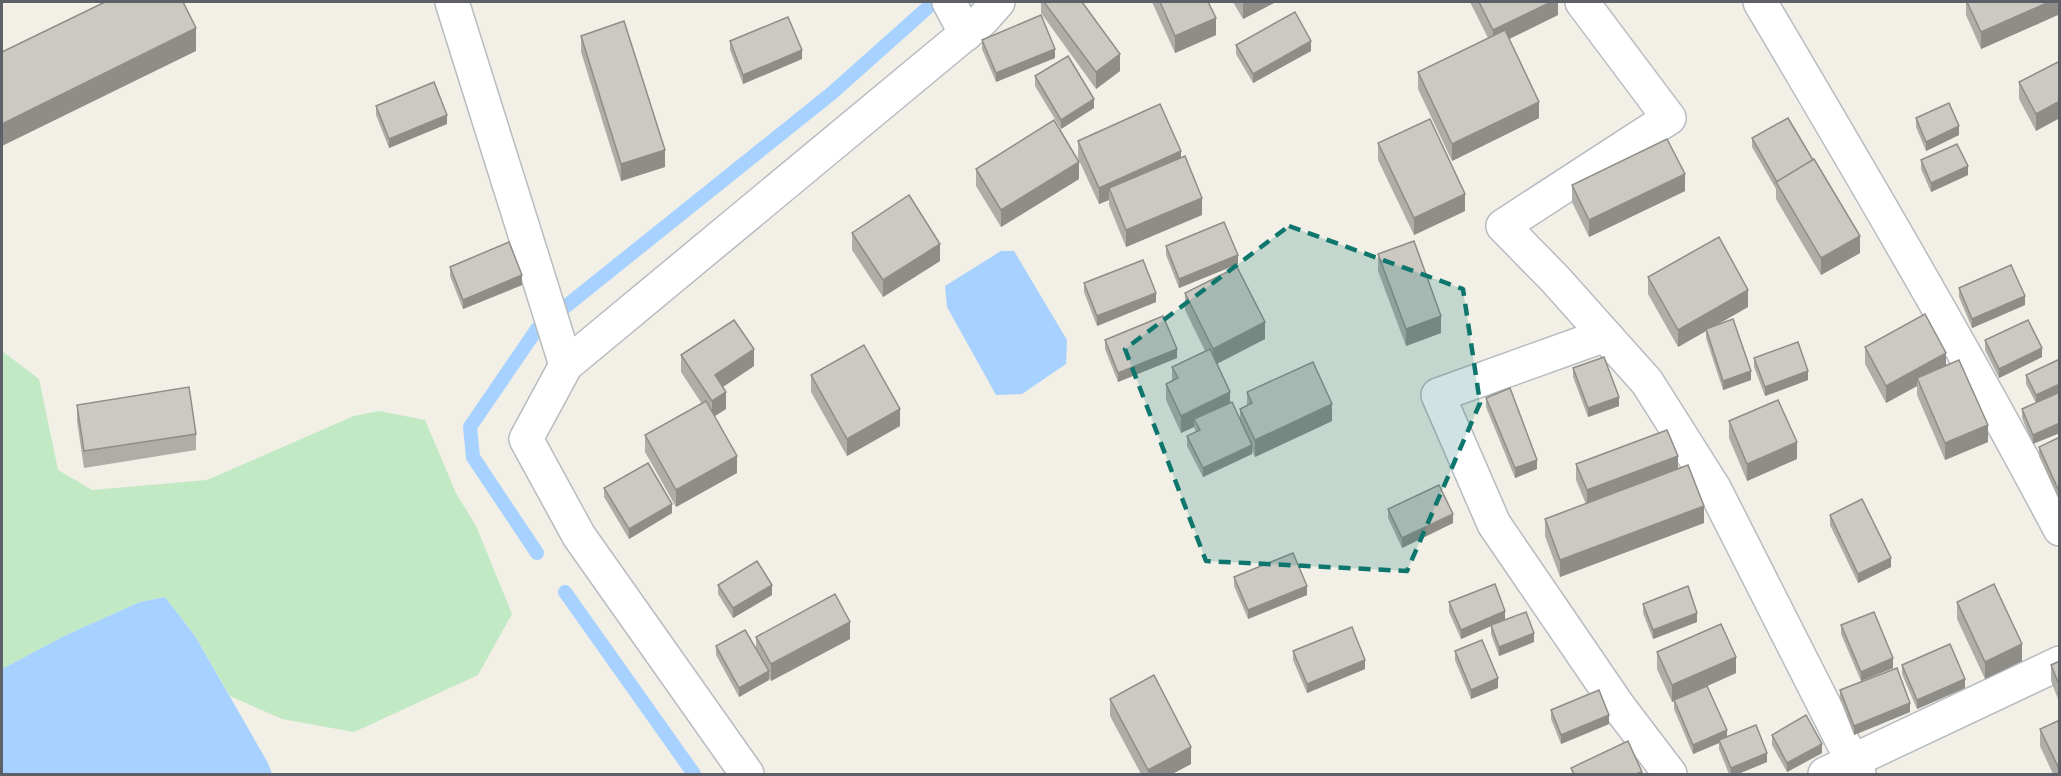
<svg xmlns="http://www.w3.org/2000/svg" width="2061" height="776" font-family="Poppins,sans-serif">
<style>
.green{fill:#c1e9c4}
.water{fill:#a7d2ff}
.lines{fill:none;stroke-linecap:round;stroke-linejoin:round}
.stream{stroke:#a7d2ff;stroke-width:14}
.minor-casing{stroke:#b8bbc0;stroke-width:36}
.minor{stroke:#fff;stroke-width:33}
.wall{fill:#afada8}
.shaded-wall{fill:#8f8d88}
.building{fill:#ccc9c3;stroke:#8f8d88;stroke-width:1.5}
.marked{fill:#0f766e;fill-opacity:0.2;stroke:#0f766e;stroke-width:4.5;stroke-dasharray:12 8;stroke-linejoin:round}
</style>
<rect width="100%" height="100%" fill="#f1efe6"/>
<polygon class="green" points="2,351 39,379 58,470 92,490 207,480 354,416 379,411 425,420 456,493 476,526 512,614 478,675 354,732 282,719 230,696 195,636 165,597 140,602 66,635 2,669"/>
<g class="water">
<polygon points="1001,251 1014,251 1067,340 1066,364 1022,394 996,395 947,307 945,286"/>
<polygon points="165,597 195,636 268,763 272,774 2,774 2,669 66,635 140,602"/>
</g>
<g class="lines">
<g class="stream">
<polyline points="565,307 832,93 934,2"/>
<polyline points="537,329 470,427 473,457 537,553"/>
<polyline points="565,592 694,774"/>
</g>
<defs>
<g id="minor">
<polyline points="452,2 566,365"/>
<polyline points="949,2 966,34"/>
<polyline points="1582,2 1669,118 1503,226 1555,279 1647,382 1714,488 1859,774"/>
<path d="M1760,2c103,174 205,348 300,527"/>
<polyline points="1605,335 1438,395 1494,524 1619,707 1670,774"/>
<polyline points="747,774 579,536 526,439 566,365 982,20 998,2"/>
<polyline points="1825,774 2060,663"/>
</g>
</defs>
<use href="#minor" class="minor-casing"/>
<use href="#minor" class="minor"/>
</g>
<g class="wall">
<polygon points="1041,2 1082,2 1120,71 1096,89 1041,13"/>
<polygon points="1152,2 1208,2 1216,35 1175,53"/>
<polygon points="1233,2 1276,2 1243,19"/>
<polygon points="1470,2 1558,2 1558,15 1509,39 1539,118 1452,161 1418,89 1418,72 1488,38"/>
<polygon points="1966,2 2060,2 2060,14 1981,49 1966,15"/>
<polygon points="581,36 665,167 621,181 581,52"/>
<polygon points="982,40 1055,58 996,82 982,49"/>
<polygon points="730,41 802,59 743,84 730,50"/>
<polygon points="1236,45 1311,51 1253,83 1236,54"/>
<polygon points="2060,61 2036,131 2019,99 2019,82"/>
<polygon points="1035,76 1094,108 1061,129 1035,86"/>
<polygon points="376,106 447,124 389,148 376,115"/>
<polygon points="1916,118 1959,135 1926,151 1916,127"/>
<polygon points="1752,138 1860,253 1821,275 1776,199 1776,189 1752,147"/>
<polygon points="1078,141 1181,158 1202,215 1126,247 1109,205 1109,200 1099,204 1078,158"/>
<polygon points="1378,143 1465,211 1414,235 1378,160"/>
<polygon points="1921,160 1968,175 1931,192 1921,169"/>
<polygon points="976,169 1079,179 1001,227 976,186"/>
<polygon points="1572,185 1685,191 1589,237 1572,202"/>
<polygon points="852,233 940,261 883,297 852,250"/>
<polygon points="1166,246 1238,264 1179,288 1166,255"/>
<polygon points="1378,254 1441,333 1406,346 1378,271"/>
<polygon points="450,267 522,285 463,309 450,276"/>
<polygon points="1648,277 1748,307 1716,325 1751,380 1723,390 1706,338 1706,331 1678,347 1648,294"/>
<polygon points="1084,283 1156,302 1097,326 1084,292"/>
<polygon points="1959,288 2025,305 1972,328 1959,297"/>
<polygon points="1185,293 1265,339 1217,363 1230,402 1240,420 1240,409 1247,405 1247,392 1332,421 1255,457 1252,451 1252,454 1203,477 1187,446 1187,436 1196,432 1194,427 1181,433 1166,400 1166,384 1172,380 1172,367 1205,351 1185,310"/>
<polygon points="1105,340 1177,358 1118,382 1105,349"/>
<polygon points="1985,340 2042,357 1999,378 1985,350"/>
<polygon points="1865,347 1946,366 1988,442 1945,460 1917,395 1917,386 1886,403 1865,364"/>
<polygon points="681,355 754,366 723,387 726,409 714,416 737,473 676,507 645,452 645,435 702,404 681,372"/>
<polygon points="1754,358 1808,380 1765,396 1754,367"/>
<polygon points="2060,359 2033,444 2022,418 2022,409 2036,403 2026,384 2026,375"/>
<polygon points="1573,368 1619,406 1588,417 1573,377"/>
<polygon points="811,375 900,426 847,456 811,392"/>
<polygon points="1486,398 1537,469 1515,478 1486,407"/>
<polygon points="77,405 196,434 196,450 84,468 77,421"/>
<polygon points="1729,421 1797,459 1747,481 1729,438"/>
<polygon points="2060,437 2060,497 2058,498 2039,456 2039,447"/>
<polygon points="1576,464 1678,469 1704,523 1560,577 1545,536 1545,519 1586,504 1576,480"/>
<polygon points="604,488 672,513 629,539 604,497"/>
<polygon points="1388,509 1453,523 1402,548 1388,518"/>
<polygon points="1830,515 1891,567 1858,583 1830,525"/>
<polygon points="1234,577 1307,595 1248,619 1234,586"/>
<polygon points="718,585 772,595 733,618 718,594"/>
<polygon points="1449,602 1505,620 1534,642 1499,656 1491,634 1491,626 1461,639 1449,612"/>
<polygon points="1957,602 2022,661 1985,679 1957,619"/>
<polygon points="1643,604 1697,622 1653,639 1643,613"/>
<polygon points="1841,625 1893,668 1861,681 1841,634"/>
<polygon points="756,637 850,639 771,681 769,678 769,680 739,697 716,655 716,646 756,649"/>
<polygon points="1293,651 1365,669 1307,693 1293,660"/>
<polygon points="1455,651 1498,688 1471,699 1455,660"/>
<polygon points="1657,652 1736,673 1707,686 1727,737 1767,762 1738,774 1729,774 1719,749 1719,743 1693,754 1674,709 1674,701 1672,702 1657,669"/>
<polygon points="2060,661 2060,704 2051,681 2051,665"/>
<polygon points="1902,665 1965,688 1917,709 1902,674"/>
<polygon points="1840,690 1910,712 1854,735 1840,699"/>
<polygon points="1110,699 1191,764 1172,774 1141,774 1110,716"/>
<polygon points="1551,710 1609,724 1561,744 1551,719"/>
<polygon points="2060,720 2060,774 2053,774 2040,746 2040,729"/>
<polygon points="1772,735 1822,753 1787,772 1772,745"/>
</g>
<g class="shaded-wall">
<polygon points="1243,2 1276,2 1243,19"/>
<polygon points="1551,2 1558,2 1558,15 1493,47 1493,30"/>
<polygon points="2049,2 2060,2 2060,14 1981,49 1981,32"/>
<polygon points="1216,18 1216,35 1175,53 1175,36"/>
<polygon points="196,28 196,51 2,146 2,124"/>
<polygon points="1311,41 1311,51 1253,83 1253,74"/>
<polygon points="1055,49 1055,58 996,82 996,73"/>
<polygon points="802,50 802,59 743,84 743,75"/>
<polygon points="1120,54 1120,71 1096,89 1096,72"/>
<polygon points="1094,99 1094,108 1061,129 1061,120"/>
<polygon points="2060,101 2060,118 2036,131 2036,114"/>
<polygon points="1539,102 1539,118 1452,161 1452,144"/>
<polygon points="447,115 447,124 389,148 389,139"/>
<polygon points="1959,126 1959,135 1926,151 1926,142"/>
<polygon points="665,150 665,167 621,181 621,164"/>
<polygon points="1181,151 1181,168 1109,188 1109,200 1099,204 1099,188"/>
<polygon points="1079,162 1079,179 1001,227 1001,210"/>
<polygon points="1968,166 1968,175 1931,192 1931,183"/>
<polygon points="1685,174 1685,191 1589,237 1589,220"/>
<polygon points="1465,194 1465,211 1414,235 1414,218"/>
<polygon points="1202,198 1202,215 1126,247 1126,230"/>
<polygon points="1860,236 1860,253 1821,275 1821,258"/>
<polygon points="940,244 940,261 883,297 883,280"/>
<polygon points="1238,255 1238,264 1179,288 1179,279"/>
<polygon points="522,275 522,285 463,309 463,300"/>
<polygon points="1748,290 1748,307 1678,347 1678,330"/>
<polygon points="1156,293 1156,302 1097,326 1097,316"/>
<polygon points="2025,296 2025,305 1972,328 1972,319"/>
<polygon points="1441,316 1441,333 1406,346 1406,329"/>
<polygon points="1265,322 1265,339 1213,366 1213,349"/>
<polygon points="2042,348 2042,357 1999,378 1999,369"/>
<polygon points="754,349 754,366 715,392 715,375"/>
<polygon points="1177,349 1177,358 1118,382 1118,373"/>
<polygon points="1946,353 1946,370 1917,378 1917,386 1886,403 1886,386"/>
<polygon points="1751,371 1751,380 1723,390 1723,381"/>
<polygon points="1808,371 1808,380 1765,396 1765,387"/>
<polygon points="2060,384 2060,393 2036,405 2036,395"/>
<polygon points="726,392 726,409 712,418 712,401"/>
<polygon points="1230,392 1230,409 1194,419 1194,427 1181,433 1181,416"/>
<polygon points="1619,397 1619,406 1588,417 1588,408"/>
<polygon points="1332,404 1332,421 1255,457 1255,440"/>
<polygon points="900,409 900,426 847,456 847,439"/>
<polygon points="2060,423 2060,433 2033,444 2033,435"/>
<polygon points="1988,425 1988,442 1945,460 1945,443"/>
<polygon points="1797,442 1797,459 1747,481 1747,464"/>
<polygon points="1252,445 1252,454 1203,477 1203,468"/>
<polygon points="737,456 737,473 676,507 676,490"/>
<polygon points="1678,456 1678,473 1587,507 1587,490"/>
<polygon points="1537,460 1537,469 1515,478 1515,468"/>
<polygon points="2060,488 2060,497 2058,498 2058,489"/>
<polygon points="672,504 672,513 629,539 629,529"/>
<polygon points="1704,506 1704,523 1560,577 1560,560"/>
<polygon points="1453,514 1453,523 1402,548 1402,538"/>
<polygon points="1891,558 1891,567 1858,583 1858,574"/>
<polygon points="772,585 772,595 733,618 733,608"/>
<polygon points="1307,586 1307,595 1248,619 1248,610"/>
<polygon points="1505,611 1505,620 1461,639 1461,630"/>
<polygon points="1697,613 1697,622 1653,639 1653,630"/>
<polygon points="850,622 850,639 771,681 771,664"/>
<polygon points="1534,633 1534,642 1499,656 1499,647"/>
<polygon points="2022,644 2022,661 1985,679 1985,662"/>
<polygon points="1736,657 1736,673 1672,702 1672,685"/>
<polygon points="1893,658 1893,668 1861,681 1861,672"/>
<polygon points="1365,660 1365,669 1307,693 1307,684"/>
<polygon points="769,671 769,680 739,697 739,688"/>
<polygon points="1498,678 1498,688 1471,699 1471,690"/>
<polygon points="1965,679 1965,688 1917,709 1917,700"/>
<polygon points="1910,703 1910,712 1854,735 1854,726"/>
<polygon points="1609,715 1609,724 1561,744 1561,735"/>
<polygon points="1727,730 1727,739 1719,740 1719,743 1693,754 1693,745"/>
<polygon points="1822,744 1822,753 1787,772 1787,763"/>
<polygon points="1191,747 1191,764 1172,774 1148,774 1148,770"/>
<polygon points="1767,753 1767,762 1738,774 1731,774 1731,768"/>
</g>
<g class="building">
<polygon points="105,2 183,2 196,28 2,124 2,52"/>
<polygon points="1044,2 1082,2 1120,54 1096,72"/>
<polygon points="1160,2 1208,2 1216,18 1175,36"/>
<polygon points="1479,2 1551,2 1493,30"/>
<polygon points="1967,2 2049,2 1981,32"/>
<polygon points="1295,12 1311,41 1253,74 1236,45"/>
<polygon points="1041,15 1055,49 996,73 982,40"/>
<polygon points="788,17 802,50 743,75 730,41"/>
<polygon points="624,21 665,150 621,164 581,36"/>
<polygon points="1505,30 1539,102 1452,144 1418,72"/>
<polygon points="1068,56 1094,99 1061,120 1035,76"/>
<polygon points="2060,61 2060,101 2036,114 2019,82"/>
<polygon points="434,82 447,115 389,139 376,106"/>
<polygon points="1949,103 1959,126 1926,142 1916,118"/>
<polygon points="1160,104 1181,151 1099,188 1078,141"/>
<polygon points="1788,118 1813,160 1777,182 1752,138"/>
<polygon points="1430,119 1465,194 1414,218 1378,143"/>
<polygon points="1054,120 1079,162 1001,210 976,169"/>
<polygon points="1667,139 1685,174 1589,220 1572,185"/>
<polygon points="1957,144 1968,166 1931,183 1921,160"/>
<polygon points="1185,156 1202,198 1126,230 1109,188"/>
<polygon points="1814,159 1860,236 1821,258 1776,182"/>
<polygon points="909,195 940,244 883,280 852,233"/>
<polygon points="1224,222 1238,255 1179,279 1166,246"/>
<polygon points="1719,237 1748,290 1678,330 1648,277"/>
<polygon points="1414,241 1441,316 1406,329 1378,254"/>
<polygon points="509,242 522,275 463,300 450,267"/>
<polygon points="1143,260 1156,293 1097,316 1084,283"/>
<polygon points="2011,265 2025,296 1972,319 1959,288"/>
<polygon points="1237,267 1265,322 1213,349 1185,293"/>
<polygon points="1925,314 1946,353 1886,386 1865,347"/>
<polygon points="1163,316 1177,349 1118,373 1105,340"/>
<polygon points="1733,319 1751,371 1723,381 1706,329"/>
<polygon points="734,320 754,349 715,375 726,392 712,401 681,355"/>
<polygon points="2028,320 2042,348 1999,369 1985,340"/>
<polygon points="1798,342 1808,371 1765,387 1754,358"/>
<polygon points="864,345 900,409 847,439 811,375"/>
<polygon points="1210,349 1230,392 1181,416 1166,384 1178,378 1172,367"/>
<polygon points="1604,357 1619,397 1588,408 1573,368"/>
<polygon points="2060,359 2060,384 2036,395 2026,375"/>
<polygon points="1959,360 1988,425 1945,443 1917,378"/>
<polygon points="1313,362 1332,404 1255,440 1240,409 1252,403 1247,392"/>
<polygon points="189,387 196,434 84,451 77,405"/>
<polygon points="1510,388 1537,460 1515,468 1486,398"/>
<polygon points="2060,392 2060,423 2033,435 2022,409"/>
<polygon points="1778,400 1797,442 1747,464 1729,421"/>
<polygon points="706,401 737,456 676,490 645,435"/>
<polygon points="1232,402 1252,445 1203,468 1187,436 1200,430 1194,419"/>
<polygon points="1667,430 1678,456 1587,490 1576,464"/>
<polygon points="2060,437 2060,488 2058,489 2039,447"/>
<polygon points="648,463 672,504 629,529 604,488"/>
<polygon points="1688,465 1704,506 1560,560 1545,519"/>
<polygon points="1439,485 1453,514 1402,538 1388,509"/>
<polygon points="1862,499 1891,558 1858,574 1830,515"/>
<polygon points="1293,553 1307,586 1248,610 1234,577"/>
<polygon points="757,561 772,585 733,608 718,585"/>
<polygon points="1495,584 1505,611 1461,630 1449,602"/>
<polygon points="1994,584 2022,644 1985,662 1957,602"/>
<polygon points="1688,586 1697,613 1653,630 1643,604"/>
<polygon points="835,594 850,622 771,664 756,637"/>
<polygon points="1526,612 1534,633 1499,647 1491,625"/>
<polygon points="1874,612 1893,658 1861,672 1841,625"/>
<polygon points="1721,624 1736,657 1672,685 1657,652"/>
<polygon points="1352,627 1365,660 1307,684 1293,651"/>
<polygon points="745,630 769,671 739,688 716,646"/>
<polygon points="1482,640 1498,678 1471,690 1455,651"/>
<polygon points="1950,644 1965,679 1917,700 1902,665"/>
<polygon points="2060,661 2060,687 2051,665"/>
<polygon points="1897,668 1910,703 1854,726 1840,690"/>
<polygon points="1154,675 1191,747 1148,770 1110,699"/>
<polygon points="1707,686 1727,730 1693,745 1674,700"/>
<polygon points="1599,690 1609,715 1561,735 1551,710"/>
<polygon points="1806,715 1822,744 1787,763 1772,735"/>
<polygon points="2060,720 2060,771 2040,729"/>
<polygon points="1756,725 1767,753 1731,768 1719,740"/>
<polygon points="1628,741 1642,772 1635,774 1574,774 1571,768"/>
</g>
<path class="marked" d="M1289,226l174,63 17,114 -73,168 -201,-10 -81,-212z"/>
<rect width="2061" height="776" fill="none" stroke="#5d6167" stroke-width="6"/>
</svg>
